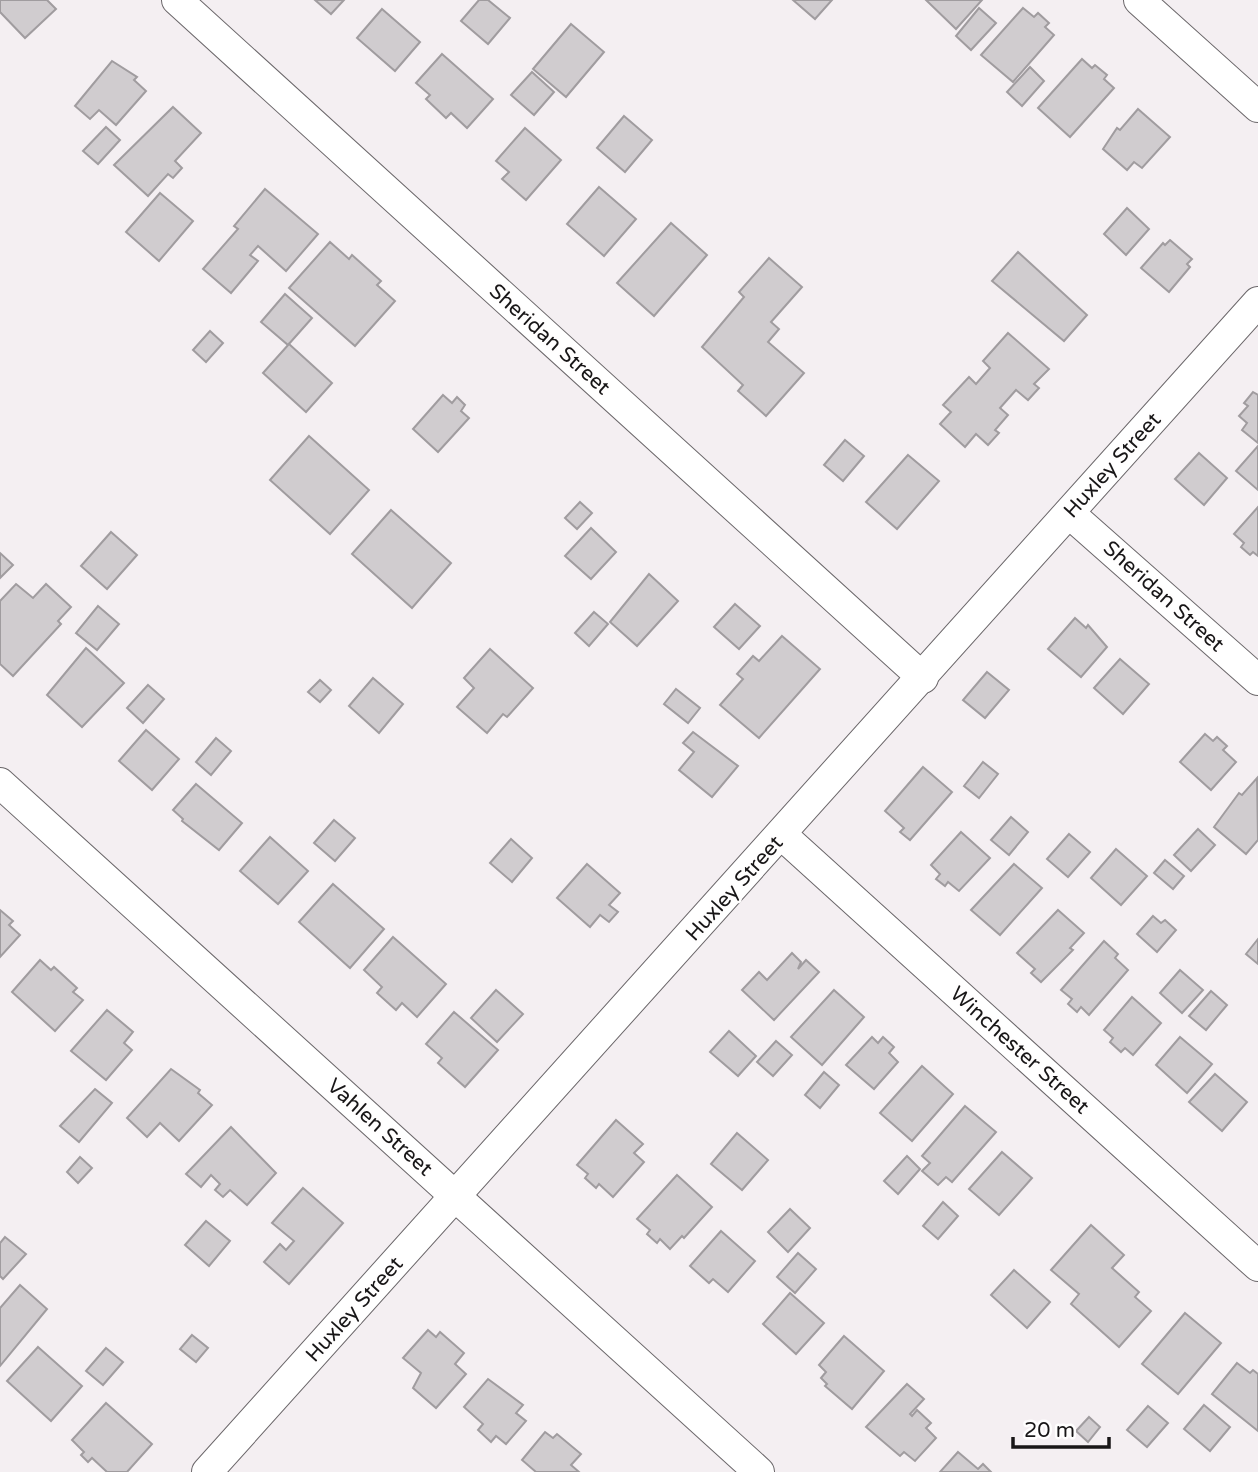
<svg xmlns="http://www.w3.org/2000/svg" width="1258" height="1472" font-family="'Varela Round',sans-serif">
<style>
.building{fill:#d0cccf;stroke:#a09c9f;stroke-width:2}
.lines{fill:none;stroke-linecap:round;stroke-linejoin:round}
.street-casing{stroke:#6b676a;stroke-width:32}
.street{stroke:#fff;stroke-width:30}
.labels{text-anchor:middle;stroke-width:5;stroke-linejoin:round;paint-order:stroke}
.street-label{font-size:21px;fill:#181617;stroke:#fffefe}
</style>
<rect width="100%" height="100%" fill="#f4eff2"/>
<g class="building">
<polygon points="0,0 47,0 56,9 25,38 0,12"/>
<polygon points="315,0 344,0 331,14"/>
<polygon points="479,0 488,0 510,18 488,44 461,21"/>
<polygon points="793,0 832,0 815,19"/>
<polygon points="926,0 982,0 956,29"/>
<polygon points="979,8 996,23 971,50 956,36"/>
<polygon points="1023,8 1034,17 1038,13 1049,23 1045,27 1054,35 1013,82 981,55"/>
<polygon points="382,9 420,42 395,71 357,38"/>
<polygon points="571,24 604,52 566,97 533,69"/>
<polygon points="442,54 493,99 467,128 451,113 446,118 426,99 430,95 416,83"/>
<polygon points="1082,59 1092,68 1095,65 1107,75 1104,79 1114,88 1070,137 1038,108"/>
<polygon points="112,61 137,77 134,80 146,91 116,125 99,110 90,119 75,106"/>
<polygon points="1030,67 1044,81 1022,106 1007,92"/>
<polygon points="532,72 554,92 534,115 511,95"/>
<polygon points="173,107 201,133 175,161 182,168 173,178 168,174 148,196 114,165"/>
<polygon points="1138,109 1170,137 1142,168 1134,162 1127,170 1103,149 1117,128 1120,130"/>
<polygon points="624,116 652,140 625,172 597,148"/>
<polygon points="106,127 120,140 98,164 83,151"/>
<polygon points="525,128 561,160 526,200 502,179 509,172 496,161"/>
<polygon points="599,187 636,219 604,256 567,224"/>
<polygon points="265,189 318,234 286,271 258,246 250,255 258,261 231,293 203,269 238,229 234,226"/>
<polygon points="160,193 193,221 159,261 126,232"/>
<polygon points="1127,208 1149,229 1126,255 1104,234"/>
<polygon points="671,223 707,255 654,316 617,283"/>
<polygon points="1170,240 1192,259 1187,264 1190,267 1169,292 1141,268 1163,243 1165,245"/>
<polygon points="330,242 349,259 352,255 381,281 377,285 395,301 355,346 289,288"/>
<polygon points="1018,252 1087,315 1064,341 992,281"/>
<polygon points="769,258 802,287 771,322 779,329 768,342 804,373 766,416 738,391 743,385 702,347 744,297 739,292"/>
<polygon points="285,294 312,318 288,345 261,322"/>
<polygon points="210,331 223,343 206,362 193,350"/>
<polygon points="1008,333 1049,369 1034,384 1039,388 1028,400 1016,390 1000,408 1008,415 995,430 999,433 988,445 976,434 965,447 940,424 951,412 943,405 969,377 976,384 990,368 983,361"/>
<polygon points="289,344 332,383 306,412 263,373"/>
<polygon points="1253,392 1258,395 1258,443 1242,430 1247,423 1239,416 1248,406 1244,403"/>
<polygon points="443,395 452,403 457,397 465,405 461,411 469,418 438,452 413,429"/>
<polygon points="309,436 369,490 330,534 270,480"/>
<polygon points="845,440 864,456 843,481 824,465"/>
<polygon points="1258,446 1258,490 1236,471"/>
<polygon points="1199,453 1227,478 1204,505 1175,479"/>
<polygon points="908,455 939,481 897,529 866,502"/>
<polygon points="580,502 592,513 577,529 565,518"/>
<polygon points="1258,507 1258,556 1253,552 1250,555 1241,547 1244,543 1234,534"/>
<polygon points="391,510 451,563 412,608 352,554"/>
<polygon points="591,528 616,552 591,579 565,556"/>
<polygon points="111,532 137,555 107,589 81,566"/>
<polygon points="0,553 13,565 0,578"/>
<polygon points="649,574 678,601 637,646 610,622"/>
<polygon points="16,584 33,598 46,584 71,607 58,621 61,624 13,676 0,664 0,601"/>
<polygon points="735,604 760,626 739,649 714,627"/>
<polygon points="98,606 119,624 97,650 76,633"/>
<polygon points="594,612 608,624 589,646 575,633"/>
<polygon points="1075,618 1086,628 1088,625 1107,647 1081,677 1048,649"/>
<polygon points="782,636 820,669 759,738 720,705 743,679 737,674 753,656 759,661"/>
<polygon points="86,648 124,683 82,727 47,695"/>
<polygon points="490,649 533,688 507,717 503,714 487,733 457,707 474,688 464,678"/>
<polygon points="1120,659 1149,684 1123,714 1094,688"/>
<polygon points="987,672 1009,690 985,718 963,700"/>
<polygon points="373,678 403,704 379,733 349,706"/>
<polygon points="320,680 331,690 320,702 308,692"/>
<polygon points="148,685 164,699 143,723 127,708"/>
<polygon points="676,689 700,708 688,723 664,704"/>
<polygon points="146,730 179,759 152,790 119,761"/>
<polygon points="693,732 738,766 712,797 679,770 694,752 683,743"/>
<polygon points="1205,734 1213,741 1217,737 1227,746 1223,750 1236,762 1211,790 1180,762"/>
<polygon points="216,738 231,751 211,775 196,762"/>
<polygon points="983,762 998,774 979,798 964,786"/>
<polygon points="923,767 952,792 910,840 900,832 904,828 885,811"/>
<polygon points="1257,778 1258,840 1246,854 1214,827 1239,793 1242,795"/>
<polygon points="196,784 242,823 219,850 182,821 183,819 173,810"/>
<polygon points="1011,817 1028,832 1009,855 991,840"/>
<polygon points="334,820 355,838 335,861 314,843"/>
<polygon points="1198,829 1215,845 1191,871 1174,855"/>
<polygon points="961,832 990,858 959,891 948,882 945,886 936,879 940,874 931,865"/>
<polygon points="1069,834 1090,852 1068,877 1047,859"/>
<polygon points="270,837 308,871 278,904 240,871"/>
<polygon points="511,839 532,858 512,882 490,863"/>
<polygon points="1116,849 1147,876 1121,905 1091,878"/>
<polygon points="1165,860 1184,876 1173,889 1154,873"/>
<polygon points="587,864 620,893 609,905 618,912 609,922 600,915 590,927 557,898"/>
<polygon points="1014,864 1042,888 1000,935 971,910"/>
<polygon points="333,884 384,929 350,968 299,922"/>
<polygon points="0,910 13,921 9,925 20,935 0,957"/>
<polygon points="1058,910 1084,933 1070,948 1073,950 1041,982 1031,973 1035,969 1017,953"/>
<polygon points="1153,916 1161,923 1165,920 1176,930 1157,952 1137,934"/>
<polygon points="393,937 446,984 417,1017 402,1003 396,1010 377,993 382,987 364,970"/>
<polygon points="1258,939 1258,964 1246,954"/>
<polygon points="1104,941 1118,954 1115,958 1128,970 1089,1015 1081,1007 1077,1012 1068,1004 1072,999 1061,990"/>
<polygon points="792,953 801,962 798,969 806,960 819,972 774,1020 742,990 759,972 767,980"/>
<polygon points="40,960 51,970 54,967 77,988 73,992 83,1000 55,1031 12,992"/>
<polygon points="1180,970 1203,990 1182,1013 1160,993"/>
<polygon points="496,990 523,1014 497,1042 471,1018"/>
<polygon points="834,990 864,1017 822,1065 791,1037"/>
<polygon points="1211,991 1227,1005 1206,1030 1189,1016"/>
<polygon points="1132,997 1161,1023 1133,1055 1125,1048 1121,1052 1110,1042 1113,1038 1104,1030"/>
<polygon points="107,1010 133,1032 124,1043 132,1050 106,1080 71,1051"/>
<polygon points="454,1012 498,1050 465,1087 438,1063 442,1058 426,1044"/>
<polygon points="729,1031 756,1056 738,1076 710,1052"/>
<polygon points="872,1037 878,1043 883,1037 894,1047 889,1053 898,1062 874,1089 846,1065"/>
<polygon points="1180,1037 1212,1064 1187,1093 1156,1065"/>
<polygon points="776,1041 792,1055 773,1076 757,1062"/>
<polygon points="922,1066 953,1094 912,1141 880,1113"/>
<polygon points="171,1069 200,1090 198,1093 212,1105 179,1141 160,1123 147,1137 127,1118"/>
<polygon points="824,1072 839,1085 820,1108 805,1095"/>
<polygon points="1215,1074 1247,1102 1222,1131 1189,1102"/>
<polygon points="95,1089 112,1103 79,1142 60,1126"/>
<polygon points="965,1106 996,1132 952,1182 946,1177 938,1185 922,1171 930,1163 922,1156"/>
<polygon points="616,1120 643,1144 634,1153 644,1162 613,1197 599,1184 596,1188 585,1178 588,1174 577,1165"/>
<polygon points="231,1127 276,1173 247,1205 230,1190 223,1197 215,1190 220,1184 211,1175 201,1187 186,1174"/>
<polygon points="737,1133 768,1160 742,1190 711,1164"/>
<polygon points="1002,1152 1032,1178 999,1215 969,1189"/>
<polygon points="907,1156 920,1169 898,1194 884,1181"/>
<polygon points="80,1157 92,1168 78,1183 67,1172"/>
<polygon points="677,1175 712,1207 684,1238 682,1236 670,1249 660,1239 657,1243 647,1234 650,1230 637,1219"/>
<polygon points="303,1188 343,1223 289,1284 264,1262 280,1244 286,1250 294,1241 272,1223"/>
<polygon points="943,1202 958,1216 938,1239 923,1226"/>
<polygon points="790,1209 810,1228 788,1252 768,1232"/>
<polygon points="206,1221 230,1241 209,1266 185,1245"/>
<polygon points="1091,1225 1124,1255 1112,1268 1139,1292 1135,1297 1151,1311 1119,1347 1071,1304 1079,1294 1051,1270"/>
<polygon points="721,1231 755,1261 728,1292 713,1279 709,1283 690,1266"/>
<polygon points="5,1237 26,1254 3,1279 0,1276 0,1243"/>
<polygon points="798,1253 816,1269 795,1293 777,1277"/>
<polygon points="1014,1270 1050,1302 1027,1328 991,1295"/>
<polygon points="20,1285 47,1309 0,1366 0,1308"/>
<polygon points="790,1293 824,1323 796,1354 763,1324"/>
<polygon points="1185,1313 1221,1343 1178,1394 1142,1364"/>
<polygon points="428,1330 436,1337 440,1332 464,1353 455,1364 466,1374 436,1408 413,1388 421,1373 403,1358"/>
<polygon points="192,1335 208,1348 196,1362 180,1349"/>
<polygon points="844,1336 884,1371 852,1409 825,1386 827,1384 821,1378 826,1372 819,1365"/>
<polygon points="38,1347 82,1386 51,1421 7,1381"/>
<polygon points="106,1348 123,1362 103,1385 86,1371"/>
<polygon points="1237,1363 1250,1373 1253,1370 1258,1374 1258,1431 1212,1394"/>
<polygon points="488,1379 523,1405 516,1413 526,1421 506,1444 496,1436 491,1442 478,1430 483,1424 464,1407"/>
<polygon points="907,1384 924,1399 910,1414 912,1416 917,1410 931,1423 926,1428 936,1438 915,1461 904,1452 900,1456 866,1427"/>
<polygon points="106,1403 152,1444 127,1472 107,1472 92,1458 88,1462 81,1455 84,1452 72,1440"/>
<polygon points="1204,1405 1230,1427 1210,1451 1184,1429"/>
<polygon points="1148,1406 1168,1423 1147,1447 1127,1430"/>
<polygon points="1089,1417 1100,1427 1088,1442 1076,1431"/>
<polygon points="545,1432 553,1438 557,1434 581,1454 571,1465 579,1472 536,1472 522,1460"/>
<polygon points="958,1452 978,1469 983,1464 991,1472 940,1472"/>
</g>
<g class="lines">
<defs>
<g id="street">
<polyline points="177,0 923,678"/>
<polyline points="1139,0 1258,107"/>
<polyline points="1069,513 1258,680"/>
<polyline points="0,783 759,1472"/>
<polyline points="782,835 1258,1266"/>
<polyline points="207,1472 1258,302"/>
</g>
</defs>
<use href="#street" class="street-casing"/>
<use href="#street" class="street"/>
</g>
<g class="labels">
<g class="street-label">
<text transform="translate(550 339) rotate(42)" y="7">Sheridan Street</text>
<text transform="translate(1112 465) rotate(-48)" y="7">Huxley Street</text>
<text transform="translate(1164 596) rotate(42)" y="7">Sheridan Street</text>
<text transform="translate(734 888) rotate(-48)" y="7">Huxley Street</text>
<text transform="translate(1020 1050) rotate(42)" y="7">Winchester Street</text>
<text transform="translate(380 1127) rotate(42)" y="7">Vahlen Street</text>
<text transform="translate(354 1309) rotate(-48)" y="7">Huxley Street</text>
</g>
</g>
<path d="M1013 1437v10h96v-10" fill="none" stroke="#181617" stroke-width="3.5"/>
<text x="1024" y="1437" font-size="21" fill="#181617" stroke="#fffefe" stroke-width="5" paint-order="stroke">20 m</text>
</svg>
